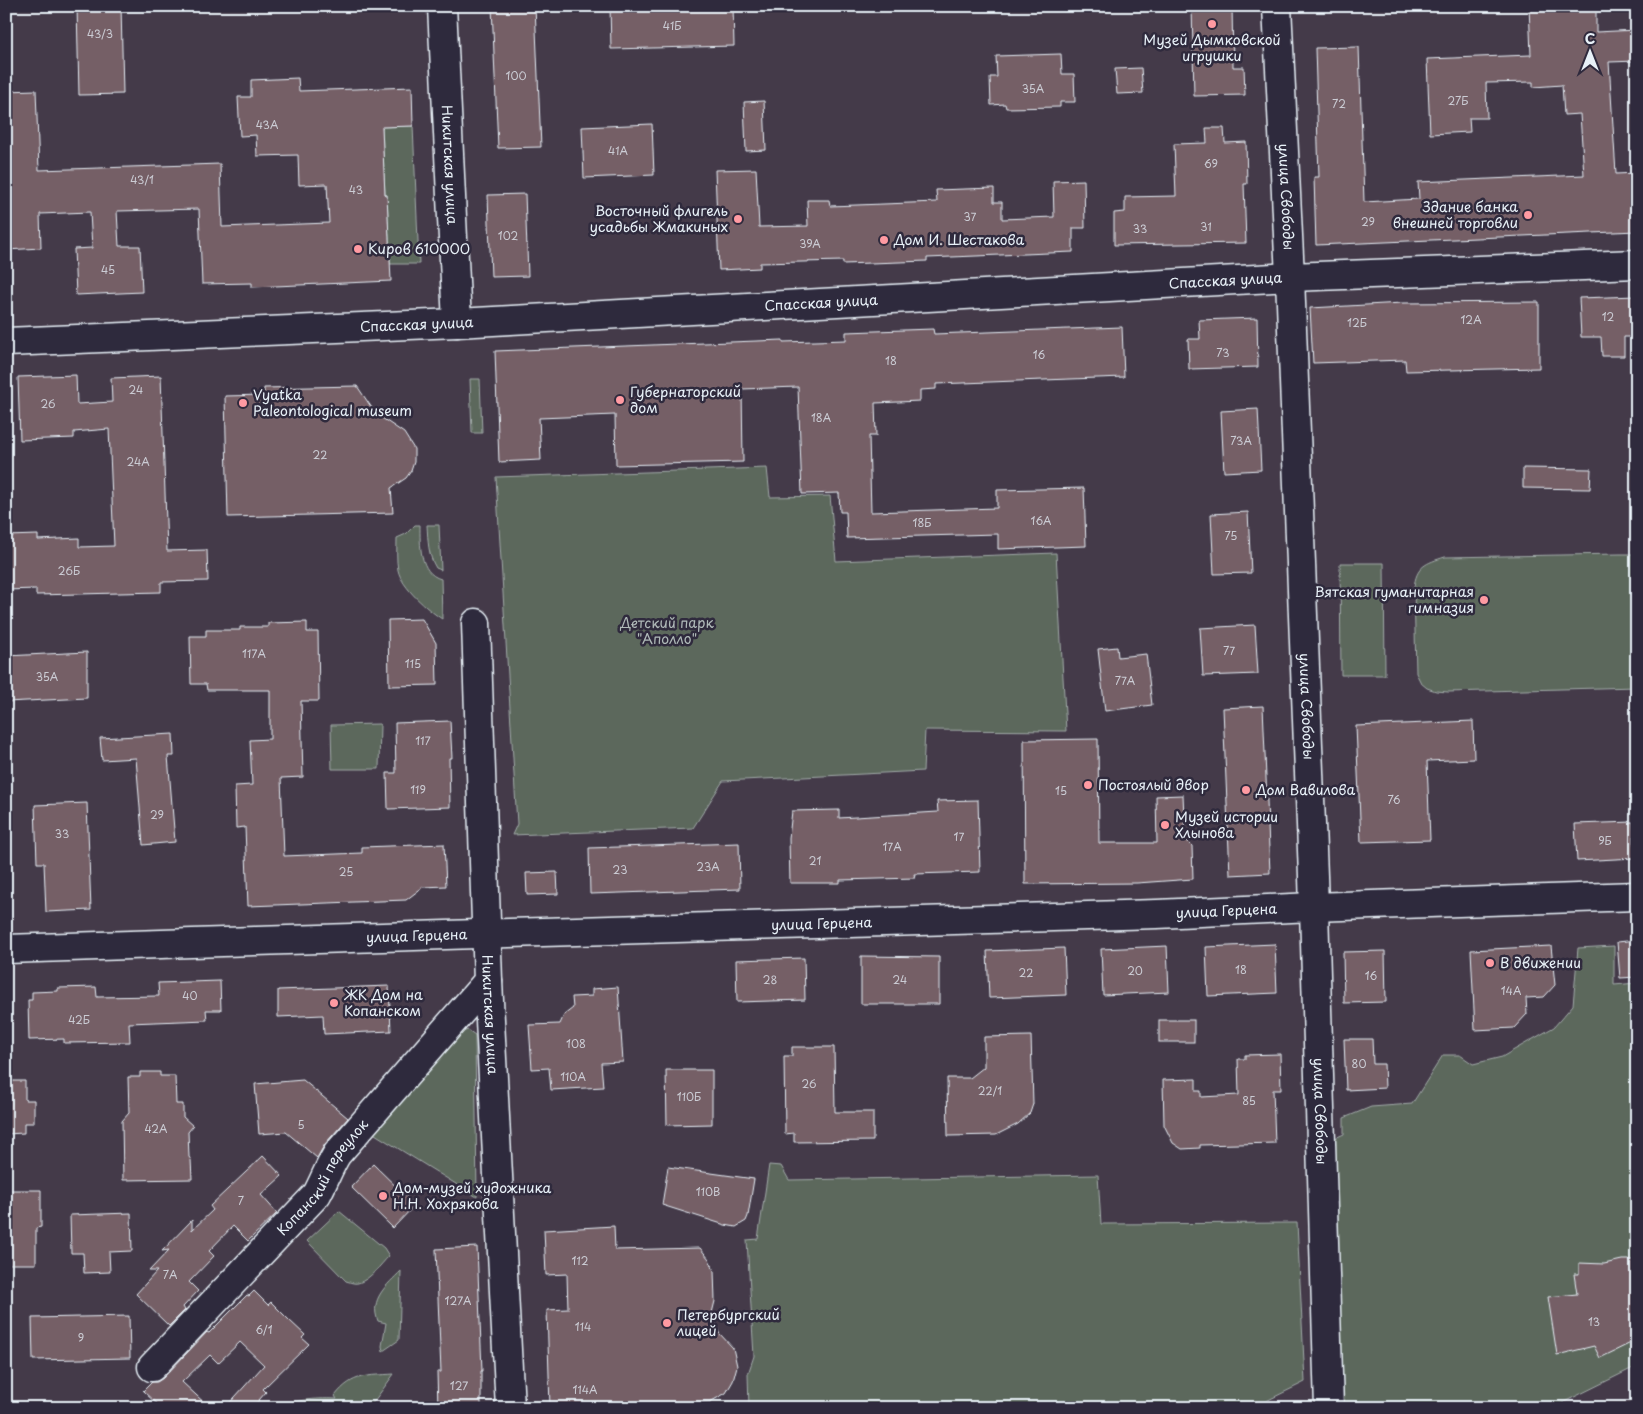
<svg xmlns="http://www.w3.org/2000/svg" width="1643" height="1414" font-family="'Playpen Sans',sans-serif">
<style>
.green{fill:#5c675b;stroke:#a2acaa}
.building{fill:#755e66;stroke:#e8f1f8}
.lines{fill:none;stroke-linecap:round;stroke-linejoin:round}
.minor-casing{stroke:#e8f1f8;stroke-width:31}
.minor{stroke:#2f2a3d;stroke-width:28}
.poi-dot{fill:#ff9aa2;stroke:#2f2a3d;stroke-width:2}
.labels{text-anchor:middle;stroke-width:5;stroke-linejoin:round;paint-order:stroke}
.number-label{font-size:11px;fill:#cbccd4}
.poi-label{font-size:14px;fill:#e8f1f8;stroke:#2f2a3d;text-anchor:start}
.street-label{font-size:14px;fill:#e8f1f8;stroke:#2f2a3d}
.park-label{font-size:14px;fill:#b0bab9;stroke:#2f2a3d}
</style>
<rect width="100%" height="100%" fill="#443a49"/>
<filter id="ink" filterUnits="userSpaceOnUse"><feTurbulence type="fractalNoise" baseFrequency=".02" numOctaves="2"/><feDisplacementMap in="SourceGraphic" scale="10" xChannelSelector="R" yChannelSelector="G"/><feConvolveMatrix kernelMatrix="1 2 1 2 8 2 1 2 1" color-interpolation-filters="sRGB"/></filter>
<g filter="url(#ink)">
<g class="green">
<polygon points="413,126 419,264 390,264 387,195 385,195 382,127"/>
<polygon points="470,379 480,379 482,433 472,433"/>
<polygon points="767,468 770,497 830,496 836,561 1056,553 1066,731 925,730 923,771 723,781 693,828 512,835 517,824 496,477"/>
<path d="M415,525h5c0,19 -1,48 21,54l1,40c-15,-10 -40,-31 -44,-49 -2,-10 -1,-22 -1,-32l9,-4z"/>
<path d="M427,525h12l2,45 -5,-2c-8,-13 -8,-27 -9,-43z"/>
<path d="M1620,554h17v133l-189,5 -12,-1 -9,-3 -6,-5 -5,-10 -2,-85c2,-22 12,-25 31,-31z"/>
<polygon points="1340,563 1384,563 1385,675 1341,675"/>
<polygon points="380,724 379,769 332,769 331,725"/>
<polygon points="1614,946 1614,985 1637,983 1637,1366 1552,1408 1341,1408 1333,1139 1344,1134 1344,1118 1371,1107 1412,1104 1443,1055 1460,1055 1473,1064 1502,1057 1554,1027 1573,1005 1578,948"/>
<polygon points="468,1030 475,1035 477,1197 370,1131 454,1035"/>
<polygon points="769,1165 781,1166 789,1180 1098,1175 1101,1224 1297,1223 1305,1382 1252,1408 749,1408 748,1374 754,1356 747,1240 758,1239"/>
<path d="M339,1211l45,37 5,8c-8,8 -19,24 -31,27 -4,1 -8,-1 -12,-2l-39,-40z"/>
<path d="M401,1271l-2,69 -16,11 -1,-5 4,-23 -8,-2c-9,-22 9,-36 23,-50z"/>
<path d="M394,1374l-25,34h-89c11,-9 42,-10 57,-9l-2,-3c18,-23 33,-20 59,-22z"/>
</g>
<g class="building">
<polygon points="77,6 121,6 123,94 79,95"/>
<polygon points="492,6 535,6 541,147 498,148"/>
<polygon points="610,6 733,6 734,46 611,49"/>
<polygon points="1192,6 1232,6 1233,67 1244,67 1245,95 1194,96"/>
<polygon points="1529,6 1596,6 1596,32 1637,30 1637,61 1609,62 1616,174 1637,173 1637,231 1316,245 1314,177 1319,177 1315,48 1359,47 1364,202 1419,199 1418,182 1584,175 1580,114 1564,115 1562,85 1533,87 1533,82 1486,83 1487,118 1469,118 1470,132 1430,134 1427,59 1531,55"/>
<polygon points="1061,54 1062,74 1074,74 1075,102 1060,102 1060,107 1006,108 1005,104 991,105 990,77 997,77 996,56"/>
<polygon points="1141,68 1143,93 1117,94 1115,69"/>
<polygon points="298,78 299,91 412,87 413,126 382,127 385,195 387,195 391,281 252,287 252,283 202,284 199,209 117,211 119,246 140,246 142,292 76,295 74,249 92,248 90,212 40,214 41,248 6,250 6,91 36,90 39,170 220,164 222,227 329,223 327,184 299,185 298,155 257,156 256,135 240,136 238,97 251,97 251,80"/>
<polygon points="764,101 766,150 746,151 744,102"/>
<polygon points="652,124 654,175 584,178 582,127"/>
<polygon points="1206,128 1224,128 1225,143 1246,142 1247,184 1244,184 1246,243 1114,245 1114,213 1125,212 1125,197 1176,196 1174,144 1207,143"/>
<polygon points="756,169 759,227 808,226 807,200 829,200 830,206 937,202 936,190 994,188 994,202 1002,202 1002,219 1054,217 1053,181 1084,180 1085,228 1073,228 1073,252 927,258 927,261 843,264 843,261 760,263 760,268 719,270 715,170"/>
<polygon points="525,194 528,276 491,277 488,195"/>
<polygon points="1637,296 1637,337 1624,337 1624,356 1602,356 1601,337 1581,337 1579,298"/>
<polygon points="1539,302 1539,368 1406,371 1405,360 1313,363 1310,308 1403,303"/>
<polygon points="1257,318 1258,367 1189,369 1188,339 1200,339 1199,320"/>
<polygon points="1122,327 1124,377 936,384 936,389 920,390 920,401 875,403 876,436 869,436 871,512 997,508 997,490 1084,488 1086,546 998,549 998,534 847,538 846,512 840,512 839,493 802,494 798,387 742,389 743,462 616,465 615,415 539,418 541,460 499,462 495,351 783,340 783,342 846,340 846,332 933,329 934,334"/>
<polygon points="76,375 77,404 112,402 111,378 161,376 167,551 207,550 208,581 161,582 161,592 36,595 36,589 6,590 6,536 38,535 38,540 79,538 79,547 114,546 109,429 74,432 74,438 20,440 18,377"/>
<polygon points="357,386 376,414 404,433 414,449 414,462 411,471 406,478 391,488 393,513 228,517 225,396 264,395 264,388"/>
<polygon points="1258,409 1261,470 1224,472 1221,411"/>
<polygon points="1523,468 1591,469 1590,489 1523,488"/>
<polygon points="1248,512 1251,573 1214,574 1211,514"/>
<polygon points="422,619 436,643 437,685 389,686 388,620"/>
<polygon points="307,622 307,632 318,632 319,701 301,701 303,777 281,778 284,856 362,853 362,847 444,844 446,886 423,887 406,900 248,906 245,827 236,828 235,786 252,785 250,740 270,739 270,690 207,690 206,684 191,684 190,636 206,636 206,630 240,630 240,627 268,627 268,623"/>
<polygon points="1255,625 1258,674 1203,676 1200,628"/>
<polygon points="1117,647 1118,657 1146,654 1152,705 1105,711 1098,649"/>
<polygon points="87,652 87,698 6,702 6,656"/>
<polygon points="1263,706 1270,873 1230,875 1223,708"/>
<polygon points="450,721 452,758 449,758 450,807 388,809 387,773 396,773 395,723"/>
<polygon points="1473,721 1474,759 1427,761 1430,840 1361,842 1356,726"/>
<polygon points="173,734 174,756 168,756 175,842 143,845 136,758 102,760 100,738"/>
<polygon points="1098,739 1099,843 1157,843 1156,796 1183,795 1185,839 1192,846 1193,879 1137,883 1025,884 1024,740"/>
<polygon points="978,800 980,872 914,874 915,878 840,880 840,883 790,883 789,838 792,811 839,810 839,818 938,812 937,801"/>
<polygon points="87,803 91,910 46,912 44,863 37,863 35,805"/>
<polygon points="1633,822 1635,858 1577,861 1575,824"/>
<polygon points="739,843 740,889 590,894 589,848"/>
<polygon points="557,872 558,894 527,895 526,873"/>
<polygon points="1637,940 1637,977 1620,978 1617,942"/>
<polygon points="1275,944 1277,993 1208,996 1206,947"/>
<polygon points="1167,946 1169,992 1103,995 1101,949"/>
<polygon points="1551,946 1555,985 1544,997 1526,998 1527,1014 1514,1028 1475,1030 1471,950"/>
<polygon points="1064,948 1066,995 989,998 987,951"/>
<polygon points="1385,951 1386,1002 1344,1003 1343,952"/>
<polygon points="861,956 939,957 939,1004 861,1004"/>
<polygon points="804,958 805,1000 737,1002 736,960"/>
<polygon points="220,981 221,1010 206,1010 207,1020 129,1023 130,1042 64,1043 64,1039 29,1040 28,1000 32,1000 32,992 58,991 58,988 96,987 97,997 159,996 158,983"/>
<polygon points="389,986 391,1031 324,1034 323,1015 278,1017 278,990"/>
<polygon points="618,987 623,1062 601,1063 603,1087 551,1090 549,1068 532,1069 529,1025 560,1024 564,1015 573,1008 572,997 592,996 592,989"/>
<rect x="1159" y="1020" width="35" height="22"/>
<polygon points="1031,1036 1033,1104 1030,1113 1018,1124 996,1135 948,1136 947,1078 970,1078 984,1067 984,1037"/>
<polygon points="1344,1039 1372,1039 1373,1064 1384,1064 1385,1088 1346,1090"/>
<polygon points="792,1047 834,1047 835,1112 873,1112 873,1141 794,1142 794,1133 785,1134 784,1056 792,1056"/>
<polygon points="1280,1054 1281,1090 1273,1090 1275,1143 1200,1145 1200,1148 1182,1149 1173,1143 1164,1125 1163,1080 1196,1079 1196,1091 1201,1091 1201,1097 1239,1095 1238,1059 1245,1059 1245,1055"/>
<polygon points="666,1070 712,1070 712,1124 667,1125"/>
<polygon points="140,1072 160,1072 160,1076 175,1076 176,1104 183,1104 183,1117 193,1126 188,1132 189,1157 191,1160 192,1179 123,1180 122,1121 129,1113 128,1077 140,1077"/>
<polygon points="303,1080 348,1118 325,1144 317,1158 286,1132 259,1134 255,1084"/>
<polygon points="6,1081 25,1081 25,1100 34,1100 34,1123 24,1123 24,1133 6,1134"/>
<polygon points="263,1156 282,1176 261,1195 277,1213 248,1241 233,1226 209,1251 214,1256 189,1282 198,1291 183,1307 185,1310 169,1326 136,1294 157,1271 149,1271 169,1250 162,1251 192,1220 192,1230 213,1210 210,1206"/>
<polygon points="373,1164 415,1205 393,1228 351,1187"/>
<polygon points="668,1167 754,1179 748,1216 746,1221 736,1227 725,1225 662,1205"/>
<polygon points="6,1190 41,1190 41,1227 36,1228 36,1264 6,1264"/>
<polygon points="131,1213 132,1251 109,1252 110,1272 84,1273 83,1253 71,1253 70,1215"/>
<polygon points="614,1226 615,1250 700,1248 709,1259 714,1271 715,1301 712,1313 719,1333 733,1348 737,1366 733,1381 726,1393 710,1402 621,1406 621,1408 550,1408 547,1310 568,1309 567,1274 546,1275 544,1230"/>
<polygon points="477,1247 482,1371 481,1371 481,1408 438,1408 437,1372 441,1372 436,1249"/>
<polygon points="1622,1260 1637,1260 1637,1340 1600,1358 1594,1346 1557,1355 1548,1297 1577,1294 1574,1274 1579,1274 1579,1263 1604,1264"/>
<polygon points="254,1291 268,1305 271,1302 289,1320 305,1335 302,1338 309,1344 263,1389 266,1392 252,1408 225,1408 264,1365 240,1342 218,1363 210,1355 182,1382 210,1408 161,1408 143,1391 152,1382 157,1382 163,1378 207,1332 209,1333 247,1295 249,1296"/>
<polygon points="129,1316 130,1358 33,1360 32,1318"/>
</g>
<g class="lines">
<defs>
<g id="minor">
<path id="s1" d="M442,6l15,317"/>
<path id="s2" d="M1277,6l13,271 23,599 16,532"/>
<path id="s3" d="M6,342l451,-19 833,-46 347,-13"/>
<path id="s4" d="M476,623l12,358 22,427"/>
<path id="s5" d="M6,949l503,-16 648,-19 156,-7 324,-11"/>
<path id="s6" d="M152,1367l165,-173c7,-13 12,-27 20,-40l151,-173"/>
</g>
</defs>
<use href="#minor" class="minor-casing"/>
<use href="#minor" class="minor"/>
</g>
</g>
<g class="poi-dot">
<circle cx="1212" cy="24" r="5"/>
<circle cx="1528" cy="215" r="5"/>
<circle cx="738" cy="219" r="5"/>
<circle cx="884" cy="240" r="5"/>
<circle cx="358" cy="249" r="5"/>
<circle cx="620" cy="400" r="5"/>
<circle cx="243" cy="403" r="5"/>
<circle cx="1484" cy="600" r="5"/>
<circle cx="1088" cy="785" r="5"/>
<circle cx="1246" cy="790" r="5"/>
<circle cx="1165" cy="825" r="5"/>
<circle cx="1490" cy="963" r="5"/>
<circle cx="334" cy="1003" r="5"/>
<circle cx="383" cy="1196" r="5"/>
<circle cx="667" cy="1323" r="5"/>
</g>
<g class="labels">
<g class="number-label">
<text x="672" y="30">41Б</text>
<text x="100" y="38">43/3</text>
<text x="516" y="80">100</text>
<text x="1033" y="93">35А</text>
<text x="1458" y="105">27Б</text>
<text x="1339" y="108">72</text>
<text x="267" y="129">43А</text>
<text x="618" y="155">41А</text>
<text x="1211" y="168">69</text>
<text x="142" y="184">43/1</text>
<text x="356" y="194">43</text>
<text x="970" y="221">37</text>
<text x="1368" y="226">29</text>
<text x="1206" y="231">31</text>
<text x="1140" y="233">33</text>
<text x="508" y="240">102</text>
<text x="810" y="248">39А</text>
<text x="108" y="274">45</text>
<text x="1608" y="321">12</text>
<text x="1471" y="324">12А</text>
<text x="1357" y="327">12Б</text>
<text x="1223" y="357">73</text>
<text x="1039" y="359">16</text>
<text x="891" y="365">18</text>
<text x="136" y="394">24</text>
<text x="48" y="408">26</text>
<text x="821" y="422">18А</text>
<text x="1241" y="445">73А</text>
<text x="320" y="459">22</text>
<text x="138" y="466">24А</text>
<text x="1041" y="525">16А</text>
<text x="922" y="527">18Б</text>
<text x="1231" y="540">75</text>
<text x="69" y="575">26Б</text>
<text x="1229" y="655">77</text>
<text x="254" y="658">117А</text>
<text x="413" y="668">115</text>
<text x="47" y="681">35А</text>
<text x="1125" y="685">77А</text>
<text x="423" y="745">117</text>
<text x="418" y="794">119</text>
<text x="1061" y="795">15</text>
<text x="1394" y="804">76</text>
<text x="157" y="819">29</text>
<text x="62" y="838">33</text>
<text x="959" y="841">17</text>
<text x="1605" y="845">9Б</text>
<text x="892" y="851">17А</text>
<text x="815" y="865">21</text>
<text x="708" y="871">23А</text>
<text x="620" y="874">23</text>
<text x="346" y="876">25</text>
<text x="1241" y="974">18</text>
<text x="1135" y="975">20</text>
<text x="1026" y="977">22</text>
<text x="1371" y="980">16</text>
<text x="770" y="984">28</text>
<text x="900" y="984">24</text>
<text x="1511" y="995">14А</text>
<text x="190" y="1000">40</text>
<text x="79" y="1024">42Б</text>
<text x="576" y="1048">108</text>
<text x="1359" y="1068">80</text>
<text x="573" y="1081">110А</text>
<text x="809" y="1088">26</text>
<text x="990" y="1095">22/1</text>
<text x="689" y="1101">110Б</text>
<text x="1249" y="1105">85</text>
<text x="301" y="1129">5</text>
<text x="156" y="1133">42А</text>
<text x="708" y="1196">110В</text>
<text x="241" y="1205">7</text>
<text x="580" y="1265">112</text>
<text x="170" y="1279">7А</text>
<text x="458" y="1305">127А</text>
<text x="1594" y="1326">13</text>
<text x="583" y="1331">114</text>
<text x="264" y="1334">6/1</text>
<text x="81" y="1342">9</text>
<text x="459" y="1390">127</text>
<text x="585" y="1394">114А</text>
</g>
<g class="poi-label">
<text x="1212" y="45" text-anchor="middle">Музей Дымковской<tspan x="1212" dy="16">игрушки</tspan></text>
<text x="1518" y="212" text-anchor="end">Здание банка<tspan x="1518" dy="16">внешней торговли</tspan></text>
<text x="728" y="216" text-anchor="end">Восточный флигель<tspan x="728" dy="16">усадьбы Жмакиных</tspan></text>
<text x="894" y="245">Дом И. Шестакова</text>
<text x="368" y="254">Киров 610000</text>
<text x="630" y="397">Губернаторский<tspan x="630" dy="16">дом</tspan></text>
<text x="253" y="400">Vyatka<tspan x="253" dy="16">Paleontological museum</tspan></text>
<text x="1474" y="597" text-anchor="end">Вятская гуманитарная<tspan x="1474" dy="16">гимназия</tspan></text>
<text x="1098" y="790">Постоялый двор</text>
<text x="1256" y="795">Дом Вавилова</text>
<text x="1175" y="822">Музей истории<tspan x="1175" dy="16">Хлынова</tspan></text>
<text x="1500" y="968">В движении</text>
<text x="344" y="1000">ЖК Дом на<tspan x="344" dy="16">Копанском</tspan></text>
<text x="393" y="1193">Дом-музей художника<tspan x="393" dy="16">Н.Н. Хохрякова</tspan></text>
<text x="677" y="1320">Петербургский<tspan x="677" dy="16">лицей</tspan></text>
</g>
<g class="street-label">
<text dy="5" stroke="none"><textPath href="#s1" startOffset="159">Никитская улица</textPath></text>
<text dy="5" stroke="none"><textPath href="#s2" startOffset="191">улица Свободы</textPath></text>
<text dy="5" stroke="none"><textPath href="#s3" startOffset="1221">Спасская улица</textPath></text>
<text dy="5" stroke="none"><textPath href="#s3" startOffset="816">Спасская улица</textPath></text>
<text dy="5" stroke="none"><textPath href="#s3" startOffset="411">Спасская улица</textPath></text>
<text dy="5" stroke="none"><textPath href="#s2" startOffset="701">улица Свободы</textPath></text>
<text dy="5" stroke="none"><textPath href="#s5" startOffset="1221">улица Герцена</textPath></text>
<text dy="5" stroke="none"><textPath href="#s5" startOffset="816">улица Герцена</textPath></text>
<text dy="5" stroke="none"><textPath href="#s5" startOffset="411">улица Герцена</textPath></text>
<text dy="5" stroke="none"><textPath href="#s4" startOffset="392">Никитская улица</textPath></text>
<text dy="5" stroke="none"><textPath href="#s2" startOffset="1106">улица Свободы</textPath></text>
<text dy="5" stroke="none"><textPath href="#s6" startOffset="256">Копанский переулок</textPath></text>
</g>
<g class="park-label">
<text x="667" y="628">Детский парк<tspan x="667" dy="16">"Аполло"</tspan></text>
</g>
</g>
<rect width="1643" height="1414" fill="none" stroke="#2f2a3d" stroke-width="25"/>
<rect x="12" y="12" width="1618" height="1389" fill="none" stroke="#e8f1f8" stroke-width="2" filter="url(#ink)"/>
<g transform="translate(1590 52)" stroke="#2f2a3d" stroke-width="4" paint-order="stroke">
<path d="M0-4L9 19L0 12L-9 19Z" fill="#e8f1f8"/>
<text y="-8" font-size="14" font-weight="bold" text-anchor="middle" fill="#e8f1f8">С</text>
</g>
</svg>
